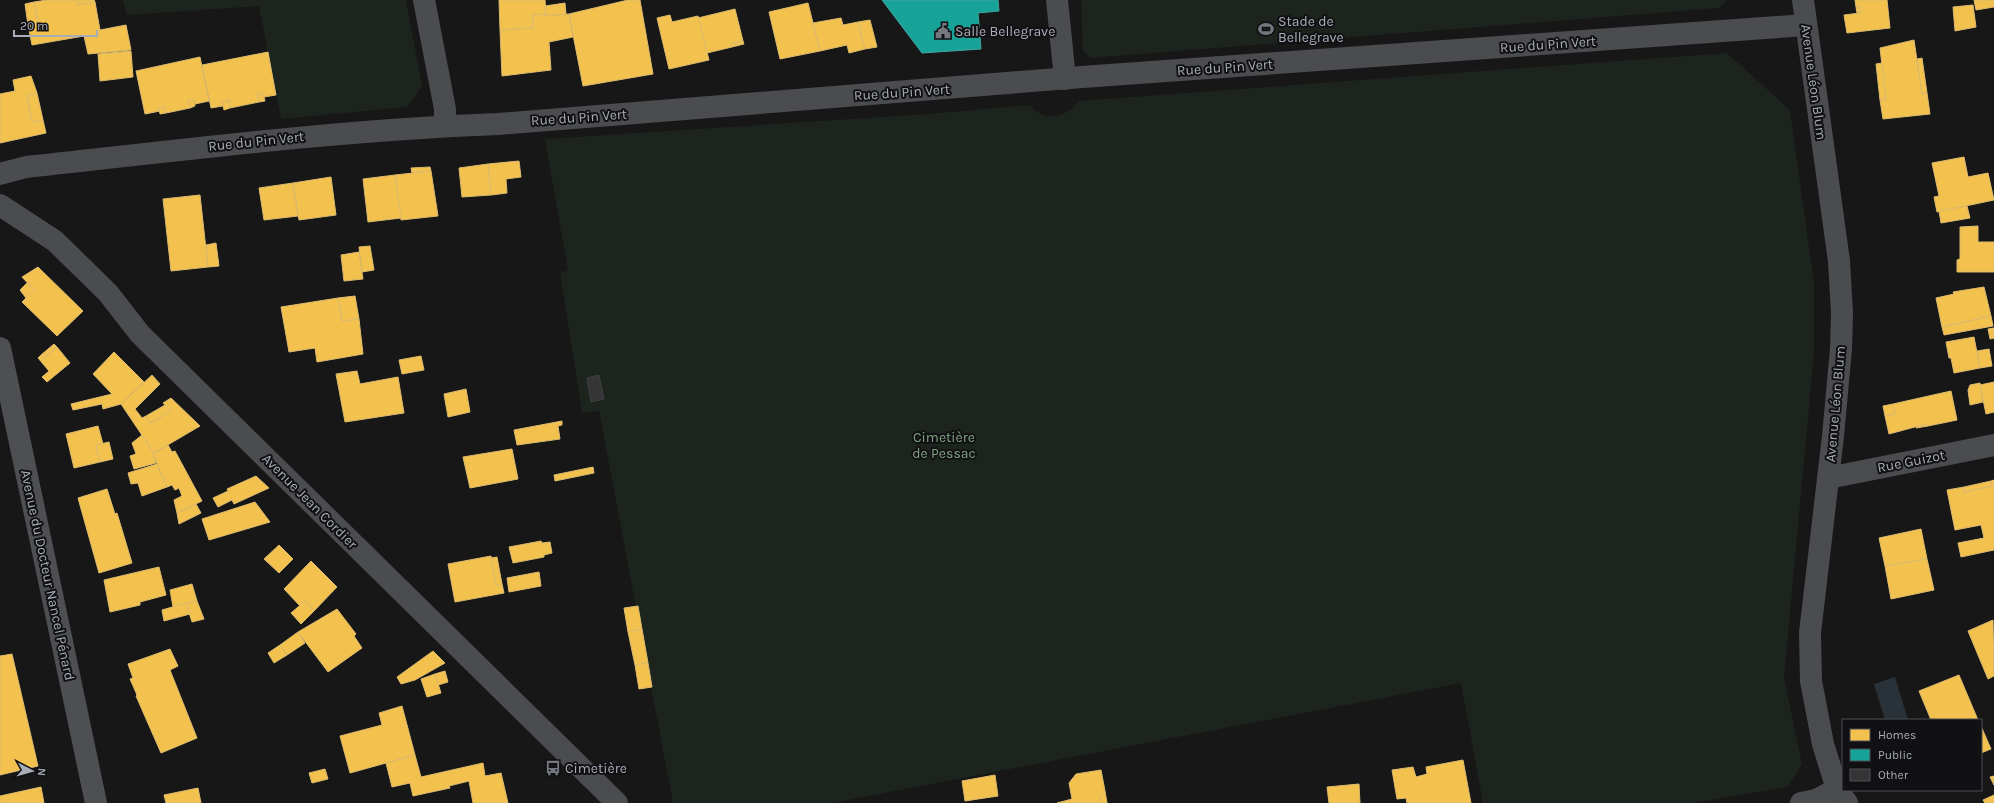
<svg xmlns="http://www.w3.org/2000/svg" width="1994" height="803" font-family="Karla,sans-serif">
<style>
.green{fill:#1d241e}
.water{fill:#2a3239}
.homes{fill:#f2c14e;stroke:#dcbb6e}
.public{fill:#17a398;stroke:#42a6a2}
.building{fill:#353536;stroke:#3f4043}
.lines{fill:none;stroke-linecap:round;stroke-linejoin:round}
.minor{stroke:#4b4c50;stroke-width:22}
.major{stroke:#4d4f52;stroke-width:22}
.labels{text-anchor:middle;stroke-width:4;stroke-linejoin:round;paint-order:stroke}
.poi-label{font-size:14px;fill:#a8adb8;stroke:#111113;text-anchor:start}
.street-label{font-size:14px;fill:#a8adb8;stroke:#111113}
.park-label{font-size:14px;fill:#7fa381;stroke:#111113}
</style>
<rect width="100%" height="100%" fill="#171717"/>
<g class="green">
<polygon points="123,0 406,0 422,87 407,107 281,119 259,6 127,15"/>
<polygon points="1081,0 1728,0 1719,8 1091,58 1083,51"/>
<path d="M1727,53l63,57 24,173v68l-6,67 -24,260 18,86 -14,23 -96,16h-209l-22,-120 -629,120h-159l-74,-392 -17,2 -22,-141 8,-1 -23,-132 384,-25 101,-9c13,18 38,13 48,-4z"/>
</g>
<polygon class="water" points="1895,677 1908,720 1885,720 1874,684"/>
<g class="homes">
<polygon points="47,0 77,0 78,5 95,2 100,30 126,25 131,50 88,54 84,36 32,45 28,25 38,23 34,2"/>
<polygon points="77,0 94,0 95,2 78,5"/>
<polygon points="499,0 545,0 546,14 533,15 533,28 500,30"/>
<polygon points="628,0 640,0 653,74 583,86 569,14"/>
<polygon points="1855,0 1887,0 1890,28 1847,33 1844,15 1860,13 1860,6 1856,7"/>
<polygon points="1974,0 1994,0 1994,7 1976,10"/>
<polygon points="34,2 38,23 28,25 25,4"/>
<polygon points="565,3 566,14 546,16 545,6"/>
<polygon points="808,3 820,51 780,59 769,12"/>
<polygon points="1973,5 1976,27 1955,31 1953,7"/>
<polygon points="1860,6 1860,13 1857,13 1856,7"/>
<polygon points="735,9 743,41 731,44 732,47 707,53 698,18"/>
<polygon points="546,14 546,16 569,14 573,37 549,42 551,70 502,76 500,30 533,28 533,15"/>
<polygon points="670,15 672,22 698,16 709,60 669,69 657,18"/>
<polygon points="841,18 843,25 858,22 865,49 849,53 847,45 820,51 813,23"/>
<polygon points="870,20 877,47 865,49 858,22"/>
<polygon points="1914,40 1922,94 1927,93 1930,114 1883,119 1880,100 1886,99 1880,48"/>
<polygon points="743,41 744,44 732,47 731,44"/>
<polygon points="131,51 133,77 100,81 98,54"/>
<polygon points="268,52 276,95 264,97 263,93 257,95 259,102 230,108 229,100 222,102 223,106 211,108 202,65"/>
<polygon points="200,57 209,101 195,104 194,100 188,101 190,108 166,113 164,107 159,108 160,111 145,114 136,71"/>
<polygon points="1922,58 1927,93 1922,94 1917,59"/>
<polygon points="1882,63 1886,99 1880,100 1876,64"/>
<polygon points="31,76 37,93 27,95 32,122 43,120 46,133 0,143 0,94 15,91 13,80"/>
<polygon points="37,93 43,120 32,122 27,95"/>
<polygon points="263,93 265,101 259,102 257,95"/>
<polygon points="194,100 195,106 190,108 188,101"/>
<polygon points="229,100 230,108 224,110 222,102"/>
<polygon points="164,107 166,113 160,114 159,108"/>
<polygon points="1964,157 1968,177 1988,173 1994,200 1937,212 1934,197 1939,196 1932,163"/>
<polygon points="519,161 521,177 506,179 507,193 491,195 488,164"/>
<polygon points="488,164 491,195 462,197 459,168"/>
<polygon points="430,167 431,171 412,173 411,168"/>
<polygon points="431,171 438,216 401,220 395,175"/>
<polygon points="395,175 401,218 368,222 363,179"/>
<polygon points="331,177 336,215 299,220 293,183"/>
<polygon points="293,183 298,216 264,220 259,188"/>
<polygon points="200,195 208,267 171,271 163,199"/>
<polygon points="1967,206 1970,218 1941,223 1939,211"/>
<polygon points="1978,226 1978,242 1994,242 1994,272 1957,272 1957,260 1960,259 1960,227"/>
<polygon points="216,243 219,266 208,267 206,245"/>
<polygon points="370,246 374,270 362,272 359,247"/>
<polygon points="359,252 363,279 344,281 341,255"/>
<polygon points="38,267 83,311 57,336 22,302 34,290 22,277"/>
<polygon points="27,283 34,290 26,298 20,290"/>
<polygon points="1984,287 1991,316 1942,327 1936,298 1954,294 1953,292"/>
<polygon points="355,296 359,319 342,321 338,298"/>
<polygon points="338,298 342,321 359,319 363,354 317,362 315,348 289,352 281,307"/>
<polygon points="1991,316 1993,326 1944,335 1942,327"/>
<polygon points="1994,328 1994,338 1990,339 1988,329"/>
<polygon points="1974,337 1980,368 1954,373 1951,358 1949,358 1946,342"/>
<polygon points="54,344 57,347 44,358 41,355"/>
<polygon points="57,347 70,363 47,382 42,377 49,371 38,358 41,355 44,358"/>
<polygon points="1989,349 1992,366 1980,368 1977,351"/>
<polygon points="114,352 144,382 121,404 103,409 102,404 73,410 71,404 112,394 93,374"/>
<polygon points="421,356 424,370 402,374 399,360"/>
<polygon points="357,371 360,384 398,377 404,413 345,422 336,374"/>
<polygon points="152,375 160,384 135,409 142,418 146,416 150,423 171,411 163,403 171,398 200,426 154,453 121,404"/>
<polygon points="1994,382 1994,412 1986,414 1980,385"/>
<polygon points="1980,383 1983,402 1970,405 1968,390 1970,385"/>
<polygon points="466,389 470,412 448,417 444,394"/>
<polygon points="1951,391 1957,420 1928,426 1926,424 1889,434 1885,416 1895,414 1893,404"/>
<polygon points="1893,404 1895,414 1885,416 1883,406"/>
<polygon points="165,405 171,411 150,423 146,416"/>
<polygon points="562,421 562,425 558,426 560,439 517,445 514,430"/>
<polygon points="1926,424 1928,426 1916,428 1917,426"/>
<polygon points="98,426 103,444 96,445 100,462 74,468 66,434"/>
<polygon points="142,435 154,453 153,454 156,463 134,469 130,456 136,454 132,443"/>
<polygon points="109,442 113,459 100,462 96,445"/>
<polygon points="168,445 172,452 175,451 202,501 177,513 174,500 182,496 179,488 175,490 172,485 167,487 153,454"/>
<polygon points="512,449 518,479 470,488 463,457"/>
<polygon points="157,464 167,487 142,496 138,483 131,484 128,473"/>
<polygon points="593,467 594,473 555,481 554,475"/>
<polygon points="256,476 269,488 234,504 232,500 218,507 213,498 228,491 227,489"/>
<polygon points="1994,480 1994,550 1961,557 1958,543 1984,538 1981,525 1955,530 1947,490 1964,487 1964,492 1992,486 1991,481"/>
<polygon points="1991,481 1992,486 1964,492 1964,487"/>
<polygon points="107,489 115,514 117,513 132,563 99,573 78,498"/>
<polygon points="255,502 270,522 209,540 202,519"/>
<polygon points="196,504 201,513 179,524 177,513"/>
<polygon points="1921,529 1927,559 1885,566 1879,538"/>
<polygon points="541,541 542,543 550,542 552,553 544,555 544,557 513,563 509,547"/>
<polygon points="279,545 293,559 279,573 264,559"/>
<polygon points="491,556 496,585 502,584 504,593 455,602 448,564"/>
<polygon points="497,557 502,584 496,585 491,558"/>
<polygon points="1927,559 1934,590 1891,599 1885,566"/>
<polygon points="311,561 337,587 314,611 305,601 300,606 284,589"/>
<polygon points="159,567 166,595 140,602 140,605 110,612 104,580"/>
<polygon points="539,572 541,586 509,592 507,578"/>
<polygon points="192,584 197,601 173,607 170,590"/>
<polygon points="197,601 204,619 192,622 186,603"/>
<polygon points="305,601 314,611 301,624 291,613"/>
<polygon points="186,603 190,614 164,621 162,610"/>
<polygon points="638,606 642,629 628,632 624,608"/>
<polygon points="337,609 356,634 354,636 362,648 328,672 298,632"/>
<polygon points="1993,620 1994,676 1988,679 1968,631"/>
<polygon points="642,629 648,663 635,665 628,632"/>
<polygon points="298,632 305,643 287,655 280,645"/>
<polygon points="280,645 287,655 274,663 268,653"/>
<polygon points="170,649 178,666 170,670 197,738 161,753 136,696 137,695 130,679 133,678 128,664"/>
<polygon points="433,651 445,663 415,680 401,684 397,677"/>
<polygon points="12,654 38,766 0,775 0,656"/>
<polygon points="648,663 652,687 639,689 635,665"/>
<polygon points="445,671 448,682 438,685 435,674"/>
<polygon points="435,674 441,693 427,697 421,679"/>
<polygon points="1959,675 1978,720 1931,720 1919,691"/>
<polygon points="402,706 415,755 350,773 340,736 382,725 379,713"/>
<polygon points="1981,726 1991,749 1981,753"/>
<polygon points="415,755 421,777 483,763 485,776 501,773 508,803 473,803 469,781 449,786 450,788 413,796 410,783 392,787 386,763"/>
<polygon points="1463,760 1471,803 1407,803 1406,798 1397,799 1392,770 1413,767 1416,777 1427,774 1426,767"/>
<polygon points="325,769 328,779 312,783 309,773"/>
<polygon points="1101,770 1105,791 1100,796 1102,803 1057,803 1072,799 1069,783 1076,774"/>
<polygon points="995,775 998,796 965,801 962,781"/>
<polygon points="1994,776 1994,785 1990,777"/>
<polygon points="1359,784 1360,803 1329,803 1327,787"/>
<polygon points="41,787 44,803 0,803 0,796"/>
<polygon points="198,788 201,803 166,803 164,795"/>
<polygon points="1105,791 1107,803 1102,803 1100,796"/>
<polygon points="1994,795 1994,803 1985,803 1983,800"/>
</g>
<polygon class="public" points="882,0 998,0 999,11 978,13 981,49 922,53"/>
<polygon class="building" points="599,375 604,399 591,402 587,378"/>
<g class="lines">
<g class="minor">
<polyline points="424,0 445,109 445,126"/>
<polyline points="1057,0 1065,79"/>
<polyline points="1803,0 1839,261 1842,313 1841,349 1833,436 1810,633 1811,681 1823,744 1837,789 1847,803"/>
<path d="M0,174l26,-7c157,-17 314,-37 472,-43l584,-47 724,-52"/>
<polyline points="0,205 55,241 108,293 140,334 617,803"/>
<polyline points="1828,478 1994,445"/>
<polyline points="1801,803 1816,800 1837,789"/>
</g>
<polyline class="major" points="0,348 96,803"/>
</g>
<defs>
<symbol id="stadium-bare" viewBox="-9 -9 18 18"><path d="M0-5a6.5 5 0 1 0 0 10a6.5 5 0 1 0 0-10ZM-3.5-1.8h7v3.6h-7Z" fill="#757880" stroke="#111113" stroke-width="2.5" paint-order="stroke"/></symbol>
<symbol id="civic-bare" viewBox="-9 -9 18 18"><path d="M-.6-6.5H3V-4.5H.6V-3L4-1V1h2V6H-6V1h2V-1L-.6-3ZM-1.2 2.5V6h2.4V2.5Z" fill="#757880" stroke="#111113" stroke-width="2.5" paint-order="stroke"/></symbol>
<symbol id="bus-bare" viewBox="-9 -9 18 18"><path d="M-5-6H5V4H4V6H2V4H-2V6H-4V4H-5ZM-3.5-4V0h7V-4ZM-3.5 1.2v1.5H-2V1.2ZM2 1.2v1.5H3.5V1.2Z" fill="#757880" stroke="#111113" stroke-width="2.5" paint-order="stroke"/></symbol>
</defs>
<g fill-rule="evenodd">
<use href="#stadium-bare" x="1255" y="18" width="22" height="22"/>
<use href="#civic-bare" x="932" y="20" width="22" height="22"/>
<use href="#bus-bare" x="542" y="757" width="22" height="22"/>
</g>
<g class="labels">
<g class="poi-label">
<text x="1278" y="26">Stade de<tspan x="1278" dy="16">Bellegrave</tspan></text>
<text x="955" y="36">Salle Bellegrave</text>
<text x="565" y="773">Cimetière</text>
</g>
<g class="street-label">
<text transform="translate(1548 44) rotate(-4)" y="5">Rue du Pin Vert</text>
<text transform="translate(1225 67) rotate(-4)" y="5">Rue du Pin Vert</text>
<text transform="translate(1814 82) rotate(82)" y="5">Avenue Léon Blum</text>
<text transform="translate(902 92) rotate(-4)" y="5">Rue du Pin Vert</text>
<text transform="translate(579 117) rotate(-4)" y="5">Rue du Pin Vert</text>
<text transform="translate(256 141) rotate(-6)" y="5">Rue du Pin Vert</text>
<text transform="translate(1835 404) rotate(-85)" y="5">Avenue Léon Blum</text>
<text transform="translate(1911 461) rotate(-11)" y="5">Rue Guizot</text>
<text transform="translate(310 501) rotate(45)" y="5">Avenue Jean Cordier</text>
<text transform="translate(48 575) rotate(78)" y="5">Avenue du Docteur Nancel Pénard</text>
</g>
<g class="park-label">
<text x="944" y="442">Cimetière<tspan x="944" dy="16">de Pessac</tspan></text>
</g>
</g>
<rect x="1842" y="719" width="140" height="72" fill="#111113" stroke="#4d4f55"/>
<rect x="1850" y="729" width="20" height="12" fill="#f2c14e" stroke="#4d4f55"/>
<text x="1878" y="739" font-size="12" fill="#a8adb8">Homes</text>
<rect x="1850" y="749" width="20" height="12" fill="#17a398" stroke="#4d4f55"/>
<text x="1878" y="759" font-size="12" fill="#a8adb8">Public</text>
<rect x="1850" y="769" width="20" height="12" fill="#353536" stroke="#4d4f55"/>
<text x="1878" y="779" font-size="12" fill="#a8adb8">Other</text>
<g transform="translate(32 771) rotate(96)" stroke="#111113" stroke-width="3" paint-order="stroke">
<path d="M0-3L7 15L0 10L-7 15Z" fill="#a8adb8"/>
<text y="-6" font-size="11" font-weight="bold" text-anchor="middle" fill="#a8adb8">N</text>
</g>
<path d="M14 30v6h83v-6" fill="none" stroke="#a8adb8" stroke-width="2"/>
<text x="20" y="30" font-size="12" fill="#a8adb8" stroke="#111113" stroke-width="3" paint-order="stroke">20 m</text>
</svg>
